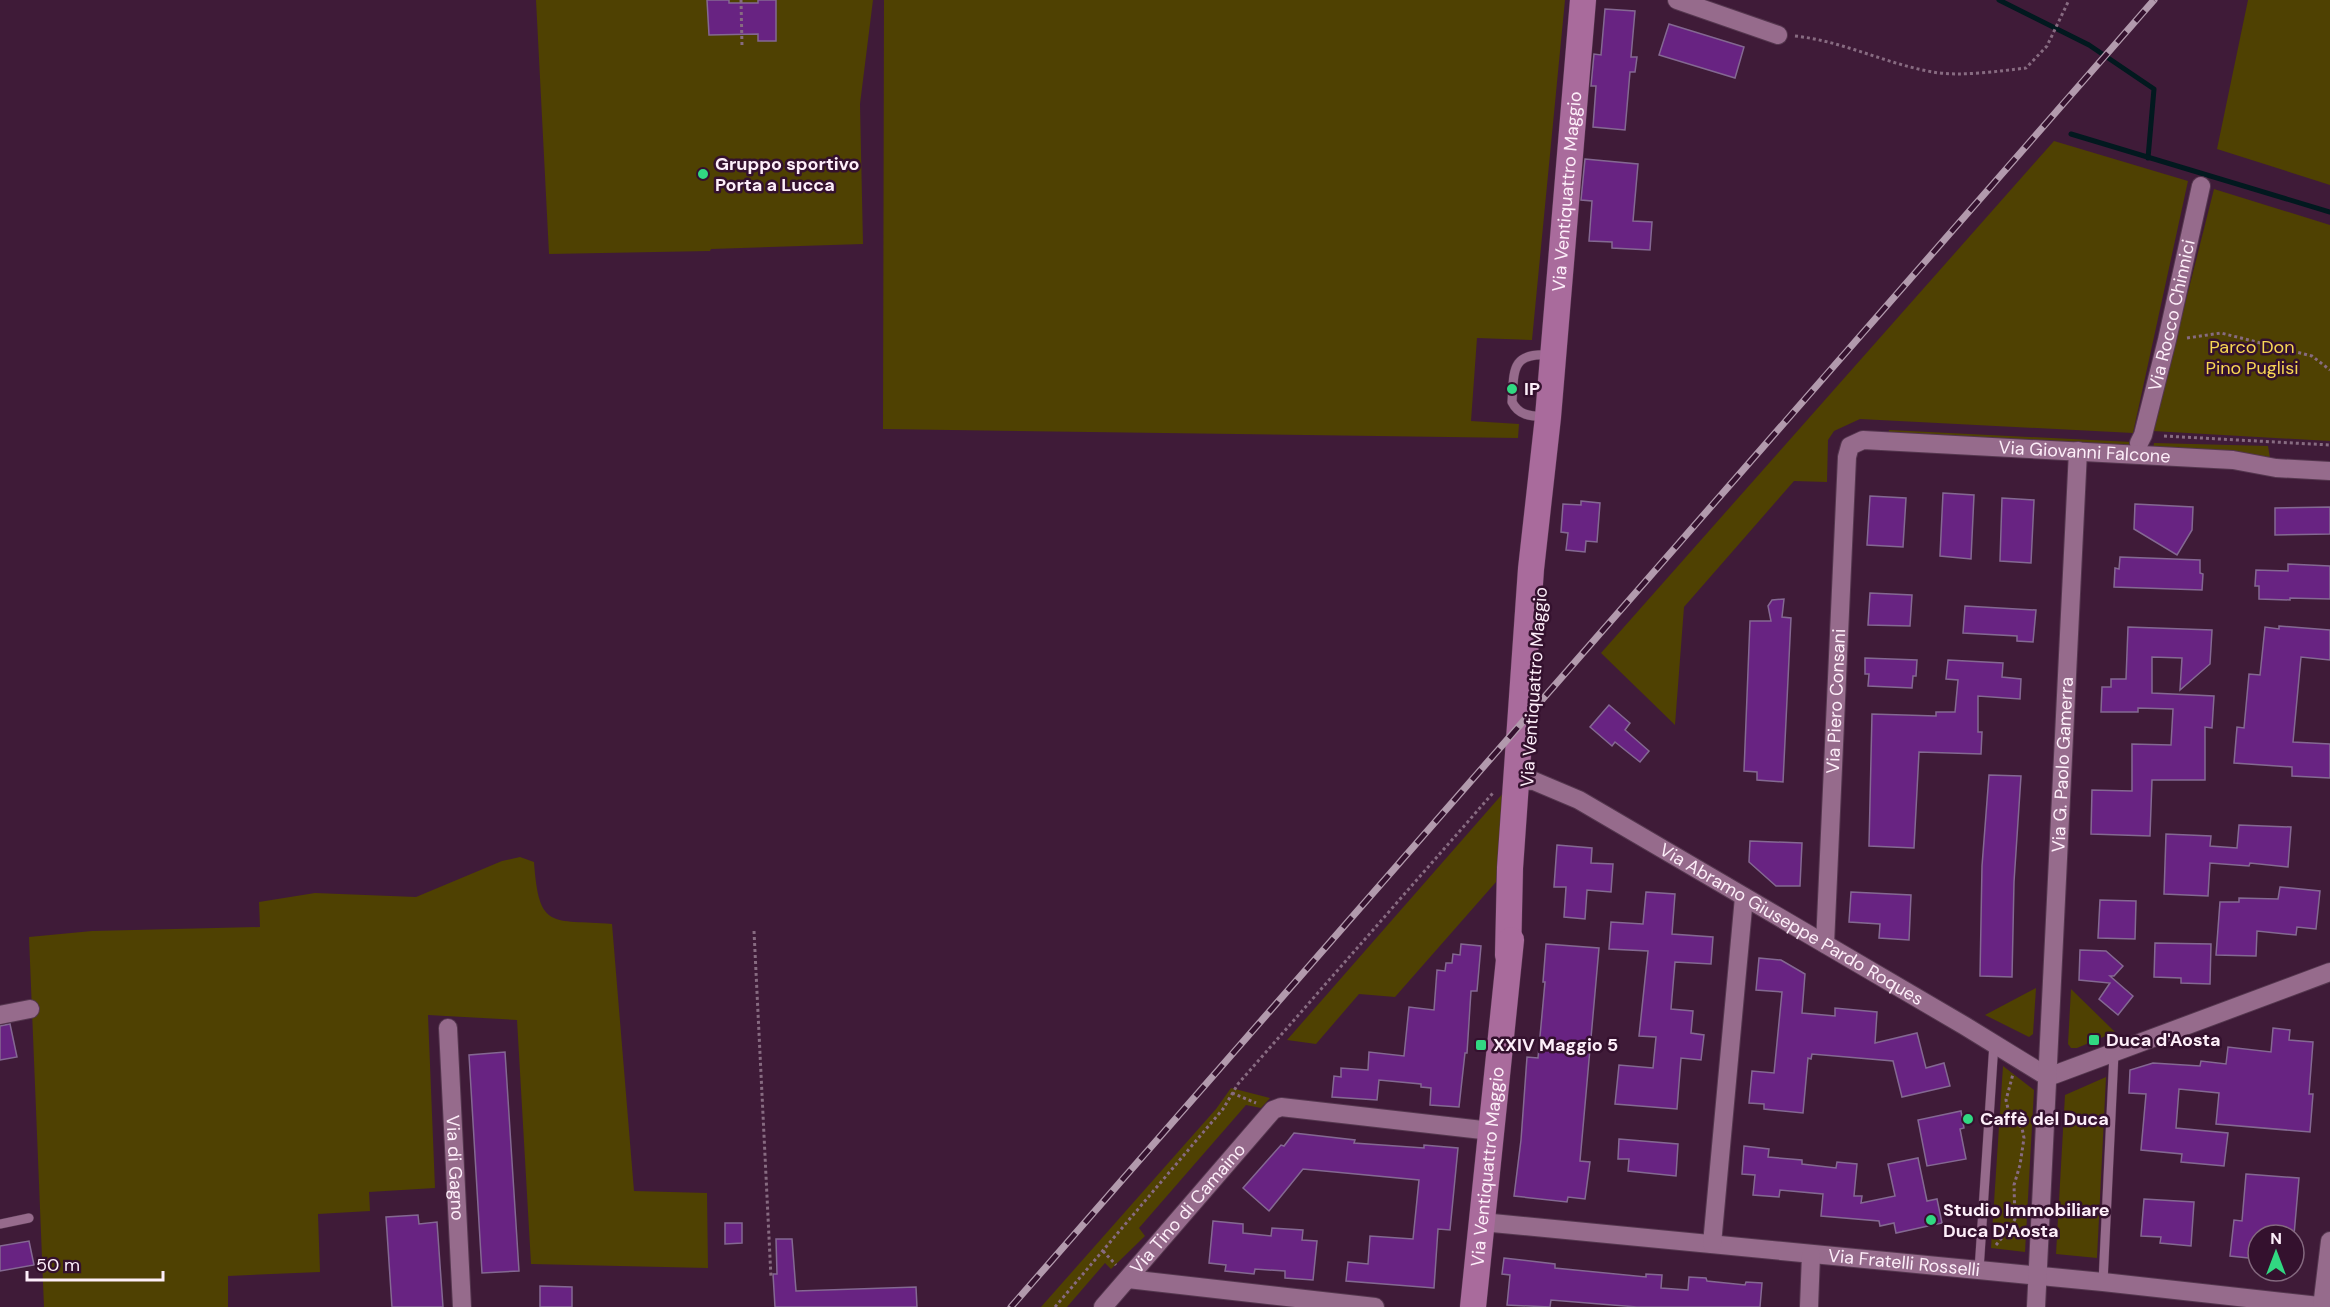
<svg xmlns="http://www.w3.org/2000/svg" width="2330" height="1307" font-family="'DM Sans',sans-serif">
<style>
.green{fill:#4f4102}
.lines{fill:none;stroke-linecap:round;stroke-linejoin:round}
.stream{stroke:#02191f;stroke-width:5}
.building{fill:#682382;stroke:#846892;stroke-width:1.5}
.lane-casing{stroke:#55374f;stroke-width:10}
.street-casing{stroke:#55374f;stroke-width:20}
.secondary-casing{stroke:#55374f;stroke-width:27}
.path{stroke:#876b81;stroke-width:3;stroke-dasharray:3 3;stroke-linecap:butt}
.lane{stroke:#966b8c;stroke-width:9}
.street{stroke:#966b8c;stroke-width:18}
.secondary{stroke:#a96b9c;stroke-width:26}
.rail-casing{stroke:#b29aad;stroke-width:7}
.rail{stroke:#34112e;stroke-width:4.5;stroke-dasharray:14;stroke-linecap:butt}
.poi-dot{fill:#31d882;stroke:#34112e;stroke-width:2}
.labels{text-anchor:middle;stroke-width:5;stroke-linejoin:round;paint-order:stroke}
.poi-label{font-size:18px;font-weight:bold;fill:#fdeef9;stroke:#34112e;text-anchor:start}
.street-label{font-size:18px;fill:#fdeef9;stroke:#34112e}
.park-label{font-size:18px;fill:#f8d754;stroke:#34112e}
</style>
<rect width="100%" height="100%" fill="#3f1b38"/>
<g class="green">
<polygon points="536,0 873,0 860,104 863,244 711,249 710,251 549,254"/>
<polygon points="884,0 1565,0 1532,340 1477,338 1471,421 1519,424 1518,438 883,429"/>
<polygon points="2248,0 2330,0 2330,185 2217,149"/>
<polygon points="2054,141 2188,181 2133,433 1860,419 1834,431 1828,440 1827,482 1794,481 1684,607 1675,725 1601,653"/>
<polygon points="2214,189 2330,225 2330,441 2153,431"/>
<polygon points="1889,430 2132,442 2131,447 1888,435"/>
<polygon points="2154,443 2268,446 2270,458 2231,452 2153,449"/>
<polygon points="1505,791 1496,882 1395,997 1359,994 1316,1044 1287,1040"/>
<path d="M520,857l14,5c5,69 17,57 78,62l22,267 73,2 1,75 -177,-4 -14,-244 -89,-5 7,173 -66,4 1,19 -52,3 2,58 -92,4v31h-184l-15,-370 63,-6 168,-4 -1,-25 56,-9 101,4 86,-36z"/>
<polygon points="2036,988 2033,1034 2029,1037 1985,1015"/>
<polygon points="2071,989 2115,1032 2077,1048 2071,1048 2068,1044"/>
<polygon points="2003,1066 2034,1090 2025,1252 1991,1248"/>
<polygon points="2106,1077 2097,1258 2056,1254 2065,1095"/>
<polygon points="1231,1088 1270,1098 1261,1108 1246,1105 1139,1228 1145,1236 1111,1269 1105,1263 1067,1307 1041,1307 1216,1109"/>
</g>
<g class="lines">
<g class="stream">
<polyline points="1999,0 2089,45 2154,89 2148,158"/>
<polyline points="2071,134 2330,212"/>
</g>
</g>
<g class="building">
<polygon points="707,0 729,0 729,3 758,3 758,0 776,0 776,41 758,41 758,34 709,35"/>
<polygon points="1605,9 1635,11 1631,57 1637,57 1635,72 1630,72 1625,130 1593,127 1596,86 1591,86 1594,54 1601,55"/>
<polygon points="1669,24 1744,47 1735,78 1659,55"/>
<polygon points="1585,159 1638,164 1633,221 1652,222 1650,250 1612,248 1612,242 1589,241 1592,201 1581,200"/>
<polygon points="1943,493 1974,495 1971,559 1940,556"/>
<polygon points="1870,496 1906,498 1903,547 1867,545"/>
<polygon points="2002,498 2034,500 2031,563 2000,561"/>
<polygon points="1581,501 1600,503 1597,542 1586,541 1585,552 1566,550 1568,533 1561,532 1563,504 1581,505"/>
<polygon points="2135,504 2193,507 2192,530 2177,555 2134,529"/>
<polygon points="2330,507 2330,534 2275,535 2275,508"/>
<polygon points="2120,557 2200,560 2200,573 2203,574 2202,590 2114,587 2115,568 2119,569"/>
<polygon points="2288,564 2330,566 2330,599 2290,598 2290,600 2259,599 2259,586 2255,586 2256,570 2288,571"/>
<polygon points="1870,593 1912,595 1910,626 1868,625"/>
<polygon points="1784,599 1782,617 1791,618 1783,782 1757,780 1757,772 1744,771 1750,621 1771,621 1768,606 1772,600"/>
<polygon points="1965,606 2036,610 2033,642 2017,641 2017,636 1963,633"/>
<polygon points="2279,626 2330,630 2330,660 2301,657 2293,742 2330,744 2330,778 2292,776 2292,767 2234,763 2237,727 2244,728 2249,674 2260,675 2265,627 2279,629"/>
<polygon points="2128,627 2212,630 2210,664 2180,690 2182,658 2152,657 2152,693 2214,696 2212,728 2205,727 2205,780 2152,780 2150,836 2091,834 2092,790 2132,791 2132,744 2171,745 2173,709 2138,708 2138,712 2101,712 2102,687 2111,687 2111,679 2126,679"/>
<polygon points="1865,658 1917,660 1916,676 1913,676 1912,688 1868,686 1869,674 1865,674"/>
<polygon points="1948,660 2003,663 2002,677 2021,679 2020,699 1978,696 1978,732 1982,732 1981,754 1919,752 1914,848 1869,846 1872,714 1936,716 1936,712 1955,712 1958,680 1946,679"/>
<polygon points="1609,705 1630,723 1625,730 1649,751 1640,762 1615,742 1612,746 1590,727"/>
<polygon points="1989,775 2021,776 2014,882 2012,977 1980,976 1982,866"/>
<polygon points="2239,825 2291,827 2288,867 2250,863 2249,866 2210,863 2208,896 2164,894 2166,834 2211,836 2210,846 2237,848"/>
<polygon points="1750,841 1802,843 1800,886 1776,886 1749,862"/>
<polygon points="1557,845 1592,848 1591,863 1613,864 1611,892 1587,890 1585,919 1564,917 1566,887 1554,887"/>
<polygon points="2280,887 2320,891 2316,929 2297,927 2296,935 2257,931 2256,956 2216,955 2220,902 2239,902 2239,898 2278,899"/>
<polygon points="1646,892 1675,894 1672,934 1713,937 1711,964 1675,962 1671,1009 1693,1011 1691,1033 1704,1035 1701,1060 1681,1058 1677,1109 1615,1104 1619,1065 1653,1068 1656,1037 1639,1036 1648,951 1609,949 1611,922 1643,924"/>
<polygon points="1851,892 1911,895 1909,940 1879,938 1880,924 1849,922"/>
<polygon points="2100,900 2136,901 2135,939 2098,938"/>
<polygon points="2155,943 2211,944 2210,984 2181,983 2181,978 2154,977"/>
<polygon points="1461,944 1481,946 1477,991 1471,991 1467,1053 1465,1053 1459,1107 1430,1105 1431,1088 1421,1087 1421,1084 1379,1080 1377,1100 1332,1097 1334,1076 1341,1077 1341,1068 1368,1070 1369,1052 1404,1056 1409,1007 1434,1010 1437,970 1445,971 1446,963 1452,963 1453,954 1460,955"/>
<polygon points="1546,944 1599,948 1580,1161 1590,1162 1585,1199 1568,1197 1567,1202 1514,1196 1521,1140 1527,1057 1538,1058 1545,982 1543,982"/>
<polygon points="2080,950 2106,951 2123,966 2114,976 2110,976 2133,996 2118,1015 2099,999 2110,983 2079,980"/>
<polygon points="1759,958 1781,960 1805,974 1802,1013 1835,1016 1835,1008 1877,1012 1875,1043 1917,1033 1926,1068 1944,1063 1950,1086 1902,1097 1893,1061 1812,1054 1811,1059 1808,1058 1803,1113 1764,1109 1764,1104 1749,1103 1752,1071 1774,1073 1782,992 1756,990"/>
<polygon points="10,1024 17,1057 0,1060 0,1026"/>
<polygon points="2273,1028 2290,1030 2289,1040 2313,1042 2309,1094 2313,1094 2310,1132 2216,1124 2219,1093 2179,1089 2176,1128 2228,1133 2224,1166 2181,1162 2182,1154 2141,1150 2146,1094 2129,1093 2130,1070 2153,1063 2200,1066 2201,1061 2226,1064 2228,1047 2271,1052"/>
<polygon points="505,1052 519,1271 482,1273 469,1055"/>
<polygon points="1961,1111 1964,1128 1960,1129 1966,1159 1927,1166 1918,1120"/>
<polygon points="1294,1133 1355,1140 1354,1143 1424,1148 1424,1145 1458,1148 1450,1230 1438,1229 1434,1288 1346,1281 1348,1262 1368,1264 1370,1236 1413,1239 1419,1180 1303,1169 1269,1211 1243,1188 1281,1145 1284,1146"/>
<polygon points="1619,1139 1678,1144 1676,1176 1628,1171 1629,1159 1618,1159"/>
<polygon points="1744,1146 1769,1149 1768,1157 1802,1160 1802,1164 1836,1168 1837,1162 1857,1164 1854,1196 1862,1196 1861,1203 1895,1196 1888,1164 1918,1158 1927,1201 1937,1199 1942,1223 1896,1233 1894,1223 1880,1226 1879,1221 1821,1216 1823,1194 1780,1190 1779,1197 1753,1195 1755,1175 1742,1174"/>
<polygon points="2246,1174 2299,1178 2294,1235 2258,1235 2258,1259 2230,1256 2234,1220 2242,1221"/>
<polygon points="2144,1199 2194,1202 2191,1246 2160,1243 2161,1237 2141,1236"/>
<polygon points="418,1215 419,1224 437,1222 443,1307 392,1307 386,1217"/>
<polygon points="1213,1221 1243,1224 1243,1233 1271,1236 1272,1228 1303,1230 1302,1240 1317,1241 1313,1280 1285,1278 1285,1271 1255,1269 1254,1274 1225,1271 1226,1265 1209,1263"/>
<polygon points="725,1223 742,1223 742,1243 725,1244"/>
<polygon points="776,1239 792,1239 796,1291 916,1287 917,1307 775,1307 773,1274 777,1274"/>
<polygon points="29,1241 34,1265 0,1271 0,1246"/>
<polygon points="1504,1258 1555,1264 1555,1268 1646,1277 1646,1274 1662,1275 1661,1288 1688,1290 1689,1277 1706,1278 1707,1281 1745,1285 1746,1282 1762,1283 1760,1307 1637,1307 1551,1300 1550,1307 1507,1305 1510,1275 1502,1274"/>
<polygon points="540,1286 572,1287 572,1307 540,1307"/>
</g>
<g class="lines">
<defs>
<g id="lane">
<path d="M1545,417c-14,-1 -26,-1 -33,-15 2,-32 -1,-50 38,-47"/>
<polyline points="0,1224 29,1218"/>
<polyline points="1979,1270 1994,1043"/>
<polyline points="2103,1282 2114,1053"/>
</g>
<g id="street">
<polyline points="1677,0 1778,35"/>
<path id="s1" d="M2139,443l4,-8 24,-95 34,-154"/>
<path id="s2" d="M1515,780l19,1 45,19 386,226 83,51"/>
<path id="s3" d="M1825,944l22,-487 3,-11 13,-6 370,20 43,8 54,3"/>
<polyline points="0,1015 30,1009"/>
<path id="s4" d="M448,1028l14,279"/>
<polyline points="2048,1077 2330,972"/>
<path id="s5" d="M1482,1222l621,60 225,25"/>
<polyline points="1712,1244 1744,897"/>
<polyline points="1128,1279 1375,1307"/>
<path id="s6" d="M1103,1307l170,-197 8,-3 210,24"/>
<polyline points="1809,1307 1811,1255"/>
<path id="s7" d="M2036,1307l42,-856"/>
<polyline points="2322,1307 2330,1241"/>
</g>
<g id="secondary">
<path id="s8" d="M1508,955l2,-87 21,-299 17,-152 35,-417"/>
<path id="s9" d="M1473,1307l38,-367"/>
</g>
</defs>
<use href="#lane" class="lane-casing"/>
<use href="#street" class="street-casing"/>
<use href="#secondary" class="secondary-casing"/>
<g class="path">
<polyline points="741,0 742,46"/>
<path d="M1795,36c48,5 91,28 138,36 26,5 67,-1 93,-4l21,-22 22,-46"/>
<polyline points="2187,338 2221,333 2312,356 2330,370"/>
<polyline points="2164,436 2330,445"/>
<polyline points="754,931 771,1278"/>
<polyline points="1232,1093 1256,1103"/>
<polyline points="1996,1245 2010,1228 2015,1219 2014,1185 2020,1165 2024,1138 2022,1128 2009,1113 2006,1100 2013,1074"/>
<polyline points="1103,1251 1116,1265"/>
<polyline points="1055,1307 1223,1109 1238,1084 1493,793"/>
</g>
<use href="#lane" class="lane"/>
<use href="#street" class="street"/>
<use href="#secondary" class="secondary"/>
<defs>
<polyline id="rail" points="1011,1307 2154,0"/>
</defs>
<use href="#rail" class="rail-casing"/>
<use href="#rail" class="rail"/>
</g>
<g class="poi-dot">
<circle cx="703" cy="174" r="6"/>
<circle cx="1512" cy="389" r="6"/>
<rect x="2088" y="1034" width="12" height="12" rx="3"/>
<rect x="1475" y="1039" width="12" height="12" rx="3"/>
<circle cx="1968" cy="1119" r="6"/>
<circle cx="1931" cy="1220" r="6"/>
</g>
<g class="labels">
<g class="poi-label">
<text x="715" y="170">Gruppo sportivo<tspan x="715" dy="21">Porta a Lucca</tspan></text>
<text x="1524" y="395">IP</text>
<text x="2106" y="1046">Duca d'Aosta</text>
<text x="1493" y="1051">XXIV Maggio 5</text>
<text x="1980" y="1125">Caffè del Duca</text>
<text x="1943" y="1216">Studio Immobiliare<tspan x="1943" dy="21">Duca D'Aosta</tspan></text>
</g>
<g class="street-label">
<text dy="6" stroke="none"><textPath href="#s8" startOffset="766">Via Ventiquattro Maggio</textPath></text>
<text dy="6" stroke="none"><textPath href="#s1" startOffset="132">Via Rocco Chinnici</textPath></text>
<text dy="6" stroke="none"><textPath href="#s3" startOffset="735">Via Giovanni Falcone</textPath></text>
<text transform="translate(1534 687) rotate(-86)" y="6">Via Ventiquattro Maggio</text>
<text dy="6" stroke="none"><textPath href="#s3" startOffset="243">Via Piero Consani</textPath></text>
<text dy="6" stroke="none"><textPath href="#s7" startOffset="543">Via G. Paolo Gamerra</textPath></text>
<text dy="6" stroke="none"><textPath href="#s2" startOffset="314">Via Abramo Giuseppe Pardo Roques</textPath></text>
<text dy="6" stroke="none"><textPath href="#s4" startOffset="140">Via di Gagno</textPath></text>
<text dy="6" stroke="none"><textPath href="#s9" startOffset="141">Via Ventiquattro Maggio</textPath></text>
<text dy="6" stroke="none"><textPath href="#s6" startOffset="130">Via Tino di Camaino</textPath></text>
<text dy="6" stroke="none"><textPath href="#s5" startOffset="424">Via Fratelli Rosselli</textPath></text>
</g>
<g class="park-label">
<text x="2252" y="353">Parco Don<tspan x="2252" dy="21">Pino Puglisi</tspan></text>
</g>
</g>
<g transform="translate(2276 1253)"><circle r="28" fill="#34112e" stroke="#84697f" stroke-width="1.5"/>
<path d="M0-4.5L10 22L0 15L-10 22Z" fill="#31d882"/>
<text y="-9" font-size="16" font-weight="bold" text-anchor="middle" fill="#fdeef9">N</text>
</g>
<path d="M27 1271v9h136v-9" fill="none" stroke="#fdeef9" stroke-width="3"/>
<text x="36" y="1271" font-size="18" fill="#fdeef9" stroke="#34112e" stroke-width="4.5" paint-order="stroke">50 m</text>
</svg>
